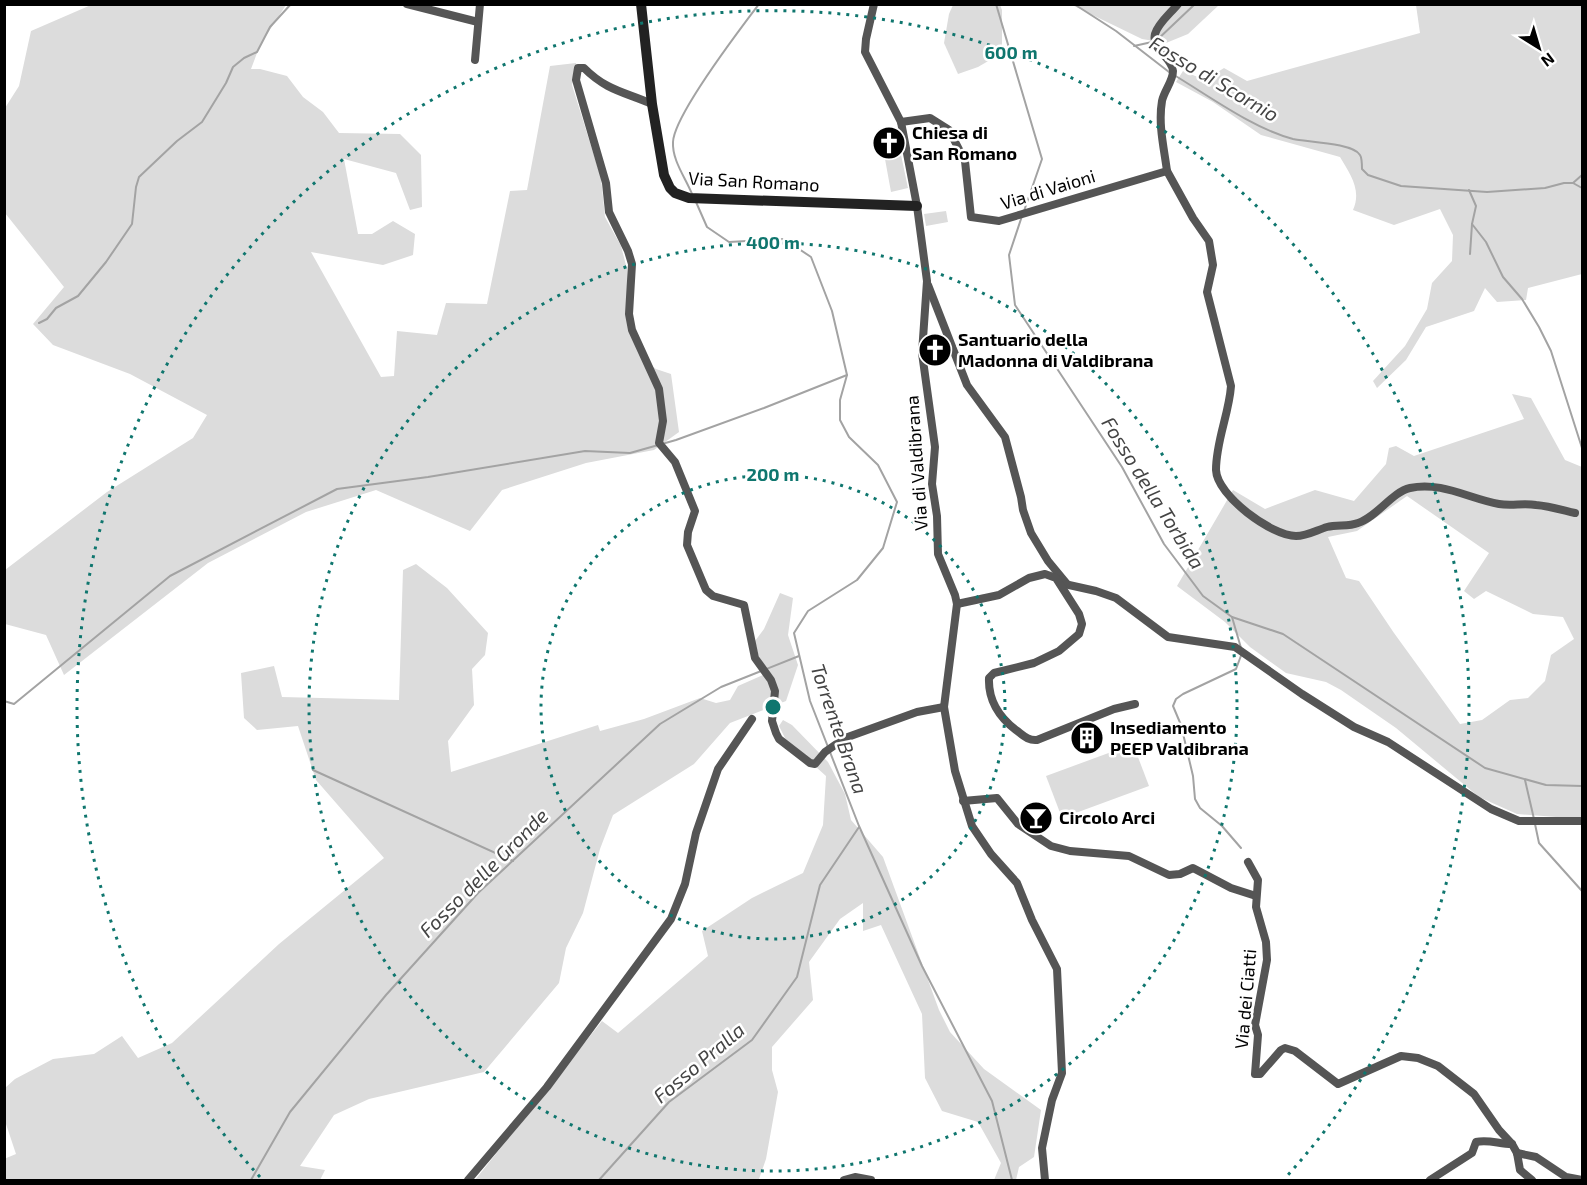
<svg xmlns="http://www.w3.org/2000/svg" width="1587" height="1185" font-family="'Exo 2',sans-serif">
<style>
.green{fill:#dcdcdc;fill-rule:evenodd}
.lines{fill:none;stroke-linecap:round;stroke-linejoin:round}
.stream{stroke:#a3a3a3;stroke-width:2}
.street{stroke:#555;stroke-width:8}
.secondary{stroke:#222;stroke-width:10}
.ring{fill:none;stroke:#0f766e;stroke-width:3;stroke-dasharray:3 6}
.labels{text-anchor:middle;stroke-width:5;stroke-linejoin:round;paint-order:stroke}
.poi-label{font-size:18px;font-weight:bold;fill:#000;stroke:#fff;text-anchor:start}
.street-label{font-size:18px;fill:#000;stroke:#fff}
.water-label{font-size:20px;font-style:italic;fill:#444;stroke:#fff}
.centre{fill:#0f766e;stroke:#fff;stroke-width:3}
.ring-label{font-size:18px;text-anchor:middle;font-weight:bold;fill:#0f766e;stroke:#fff;stroke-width:5;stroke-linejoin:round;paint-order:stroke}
</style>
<rect width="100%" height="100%" fill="#fff"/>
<g class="green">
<polygon points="91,5 286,5 260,45 251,69 260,69 287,76 303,97 323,112 339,133 400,134 421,155 422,207 410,210 396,173 344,159 358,234 372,234 393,221 415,234 413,255 383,265 311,252 381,377 394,376 397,331 437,335 446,303 487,304 510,191 527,190 550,66 576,63 572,85 601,178 605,217 621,246 627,269 629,327 645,361 656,369 671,374 679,432 654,450 586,463 502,490 470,531 376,490 306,512 208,563 64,675 46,635 5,624 5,570 107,492 193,438 207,415 130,374 53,345 33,324 64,287 5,213 5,108 19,86 31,31"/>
<polygon points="953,5 1000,5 1002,10 1002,53 978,67 958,74 944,43 949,14"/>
<polygon points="1072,5 1219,5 1188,34 1166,43 1142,39"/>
<path d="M1416,5h166v269l-54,14 -2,12 -29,2 -12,-14 -11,23 -48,16 -20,33 -29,28 -4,-7 32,-35 22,-37 5,-26 20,-22 1,-26 -13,-26 -46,16 -41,-15c9,-20 -3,-36 -13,-53l-79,-22 -48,-33 -37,-20 7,-11 22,9 19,-12 23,13 173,-48z"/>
<polygon points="900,150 908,188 891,192 885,159 892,156 891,153"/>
<polygon points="946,211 948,222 926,226 924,214"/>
<path d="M1512,394l19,4 34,62 17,7v352l-65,-5 -38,-17 -83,-69 -55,-38 -15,-8 -40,-9 -36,-26 -25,-25 -48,-36 56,-96 32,19 50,-19 39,11 32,-37 3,-16 7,-2 18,10 110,-37zM1407,496l82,57 -25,38 10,8 12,-8 47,23 30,3 11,22 -23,16 -6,26 -17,17 -18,2 -28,20 -22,4 -66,-91 -35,-52 -13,-3 -18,-41 29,-6z"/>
<polygon points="416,564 447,588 488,633 485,655 472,669 474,705 448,741 451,772 598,725 600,731 644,719 700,698 716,703 730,700 738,686 763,675 755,641 764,629 780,593 793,598 788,635 798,665 786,701 730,723 694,764 613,815 600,849 583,913 566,948 559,983 484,1072 369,1099 334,1115 300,1166 325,1170 320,1180 5,1180 4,1159 16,1154 4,1118 5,1088 15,1079 53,1059 94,1054 122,1036 138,1058 172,1043 279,944 384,858 316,780 298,726 257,730 244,718 241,673 274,666 282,697 399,700 403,570"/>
<polygon points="783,720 792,725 828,762 845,794 851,820 883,857 939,1010 950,1032 984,1069 1041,1110 1034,1157 1019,1167 1016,1180 994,1180 1001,1163 978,1122 942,1111 925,1078 922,1014 881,925 863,931 863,903 840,919 809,962 813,1000 772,1047 772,1070 778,1092 766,1159 759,1179 475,1180 602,1021 618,1033 708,956 702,931 752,898 803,873 823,825 826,776 786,740 779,726"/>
<polygon points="1133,744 1149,786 1062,818 1046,776"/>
</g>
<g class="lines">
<g class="stream">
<polyline points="996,4 1042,159 1024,211"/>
<polyline points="1074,4 1116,31 1169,72"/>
<polyline points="1157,40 1195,4"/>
<polyline points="1134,46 1152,42"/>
<path d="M1174,75c35,21 80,54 119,64 14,3 60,4 67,16 2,3 2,9 2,14l6,6 33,11 86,6 58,-4 19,-5h9l9,-8"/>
<polyline points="1573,183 1582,188"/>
<polyline points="1469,190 1476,206 1472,224 1470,254"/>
<path d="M692,194c-7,-17 -20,-34 -19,-52 1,-27 67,-113 86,-138"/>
<polyline points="696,202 707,227 729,242 784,239 811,257 832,311 847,375 840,400 840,420 849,437 878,465 897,502 883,548 857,580 808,611 794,633 810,701 859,826 922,966 992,1101 1012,1180"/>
<polyline points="1022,216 1009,255 1015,305 1122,467 1164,544 1203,596 1232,617 1283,634 1485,768 1546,785 1582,786"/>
<polyline points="1472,224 1486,242 1503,277 1522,299 1539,327 1551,351 1582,448"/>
<polyline points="39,323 47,319 56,308 78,296 106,262 132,224 136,187 139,177 177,141 202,122 226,83 233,67 244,58 257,52 270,27 291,4"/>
<polyline points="1232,617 1241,648"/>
<polyline points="4,701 14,704 170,576 337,489 428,477 585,451 630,453 676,440 764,408 847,375"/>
<polyline points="313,770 513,861"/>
<polyline points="1525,780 1534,819"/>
<polyline points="1535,824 1539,843 1582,891"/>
<polyline points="1241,848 1222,826 1200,808 1195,799 1193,776 1181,725 1173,706 1176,699 1183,694 1236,669 1242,653"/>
<polyline points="251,1180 290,1112 386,995 478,893 660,724 721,687 799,656"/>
<polyline points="599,1180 669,1102 752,1040 797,977 820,885 859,827"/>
</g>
<g class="street">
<polyline points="407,4 478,22"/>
<polyline points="874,4 866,39 865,52 901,122 917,206 927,281 922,353 935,447 932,484 937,516 938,554 955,595 957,604 944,707 955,771 972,826 991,854 1017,883 1032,920 1057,969 1062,1073 1052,1100 1042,1148 1045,1180"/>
<polyline points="475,60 480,4"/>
<path d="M652,104c-27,-12 -45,-13 -68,-36h-6l-2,12 30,103 3,29 19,39 4,13 -3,50 3,16 27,59 4,32 -4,22 16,19 20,49 -7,21 -1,13 19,45 7,6 31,9 11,53 16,22 4,11 -3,30 4,12 3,6 31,24 5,1 10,-12 20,-14 72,-26 27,-5"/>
<path d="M901,122l29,-4 19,12 16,31 6,56 28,4 168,-50c-3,-23 -9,-47 -5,-70 2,-10 11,-20 11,-30 -1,-14 -22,-21 -18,-37 3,-11 16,-21 23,-30"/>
<path d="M1167,171l26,47 16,23 4,24 -6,27 24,94c-2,28 -15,55 -15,84 1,26 56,66 80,66 11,0 21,-6 31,-9 10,-3 21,0 31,-4 19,-6 34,-31 52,-35 31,-7 60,11 89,16 12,2 25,-1 37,1 13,1 26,5 39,8"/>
<polyline points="928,285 967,385 1005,437 1021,497 1023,510 1031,533 1048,561 1067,584"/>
<polyline points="1060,583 1096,591 1116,598 1168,637 1235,647 1302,694 1354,727 1388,742 1491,809 1519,821 1582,821"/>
<path d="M957,604l42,-9 30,-17 16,-4 11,4 23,36 3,10 -3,10 -20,17 -25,12 -40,10 -5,5c-1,23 10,39 27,52 7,5 12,11 21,10l77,-31 21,-5"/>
<polyline points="963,801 997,798 1018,824 1051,846 1070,851 1129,856 1169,875 1180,874 1193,868 1231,888 1256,896"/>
<polyline points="1248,862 1258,880 1256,907 1266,942 1267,960 1255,1025 1258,1035 1255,1074 1260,1074 1281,1050 1285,1048 1295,1051 1338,1084 1401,1056 1418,1058 1438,1066 1474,1094 1499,1130 1512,1144 1517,1153 1520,1170 1532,1180"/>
<polyline points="1517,1153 1536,1157 1566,1177 1582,1180"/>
<polyline points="468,1180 547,1087 671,919 685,884 696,833 718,769 752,719"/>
<polyline points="844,1180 855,1177 871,1180"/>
<path d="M1430,1180l42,-27 4,-11c12,-3 23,2 36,2"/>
</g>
<polyline class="secondary" points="641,4 652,104 664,175 670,188 675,193 689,198 917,206"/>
</g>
<g class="ring">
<circle cx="773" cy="707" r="232"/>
<circle cx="773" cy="707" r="464"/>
<path d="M260 1177A696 696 0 1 1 1286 1177"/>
</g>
<defs>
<symbol id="church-disc" viewBox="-11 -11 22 22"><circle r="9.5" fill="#000" stroke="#fff"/><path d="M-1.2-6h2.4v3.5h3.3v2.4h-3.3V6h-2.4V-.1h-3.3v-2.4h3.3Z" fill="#fff"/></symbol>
<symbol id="building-disc" viewBox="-11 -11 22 22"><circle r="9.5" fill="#000" stroke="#fff"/><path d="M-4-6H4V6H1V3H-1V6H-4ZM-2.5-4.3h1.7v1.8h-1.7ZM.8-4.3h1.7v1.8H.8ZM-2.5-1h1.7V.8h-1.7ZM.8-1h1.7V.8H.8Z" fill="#fff"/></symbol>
<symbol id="bar-disc" viewBox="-11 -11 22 22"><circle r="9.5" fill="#000" stroke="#fff"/><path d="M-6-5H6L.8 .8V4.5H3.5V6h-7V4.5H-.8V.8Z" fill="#fff"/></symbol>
</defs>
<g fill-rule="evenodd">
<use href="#church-disc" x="870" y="124" width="38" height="38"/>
<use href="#church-disc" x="916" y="331" width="38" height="38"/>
<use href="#building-disc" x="1068" y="719" width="38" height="38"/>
<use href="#bar-disc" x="1017" y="799" width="38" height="38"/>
</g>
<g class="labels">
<g class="poi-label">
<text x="912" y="139">Chiesa di<tspan x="912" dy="21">San Romano</tspan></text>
<text x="958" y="346">Santuario della<tspan x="958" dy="21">Madonna di Valdibrana</tspan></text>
<text x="1110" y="734">Insediamento<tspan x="1110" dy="21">PEEP Valdibrana</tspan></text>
<text x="1059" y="824">Circolo Arci</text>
</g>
<g class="street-label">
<text transform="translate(754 182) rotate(3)" y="6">Via San Romano</text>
<text transform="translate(1048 190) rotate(-17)" y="6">Via di Vaioni</text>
<text transform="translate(917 463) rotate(-94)" y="6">Via di Valdibrana</text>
<text transform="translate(1246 999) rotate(-85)" y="6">Via dei Ciatti</text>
</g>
<g class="water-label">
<text transform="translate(1214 79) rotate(31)" y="7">Fosso di Scornio</text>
<text transform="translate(1153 493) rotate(58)" y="7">Fosso della Torbida</text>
<text transform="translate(839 729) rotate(71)" y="7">Torrente Brana</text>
<text transform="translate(484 873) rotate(-45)" y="7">Fosso delle Gronde</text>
<text transform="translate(699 1063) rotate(-40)" y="7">Fosso Pralla</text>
</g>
</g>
<circle cx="773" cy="707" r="9" class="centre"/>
<g class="ring-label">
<text x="1011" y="59">600 m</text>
<text x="773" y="249">400 m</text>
<text x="773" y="481">200 m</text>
</g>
<rect width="1587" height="1185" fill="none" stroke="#000000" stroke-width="12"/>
<g transform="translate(1539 48) rotate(143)" stroke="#ffffff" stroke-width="4.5" paint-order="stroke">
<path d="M0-4.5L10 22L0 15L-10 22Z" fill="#000000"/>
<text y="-9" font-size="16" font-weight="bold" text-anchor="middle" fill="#000000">N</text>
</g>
</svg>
